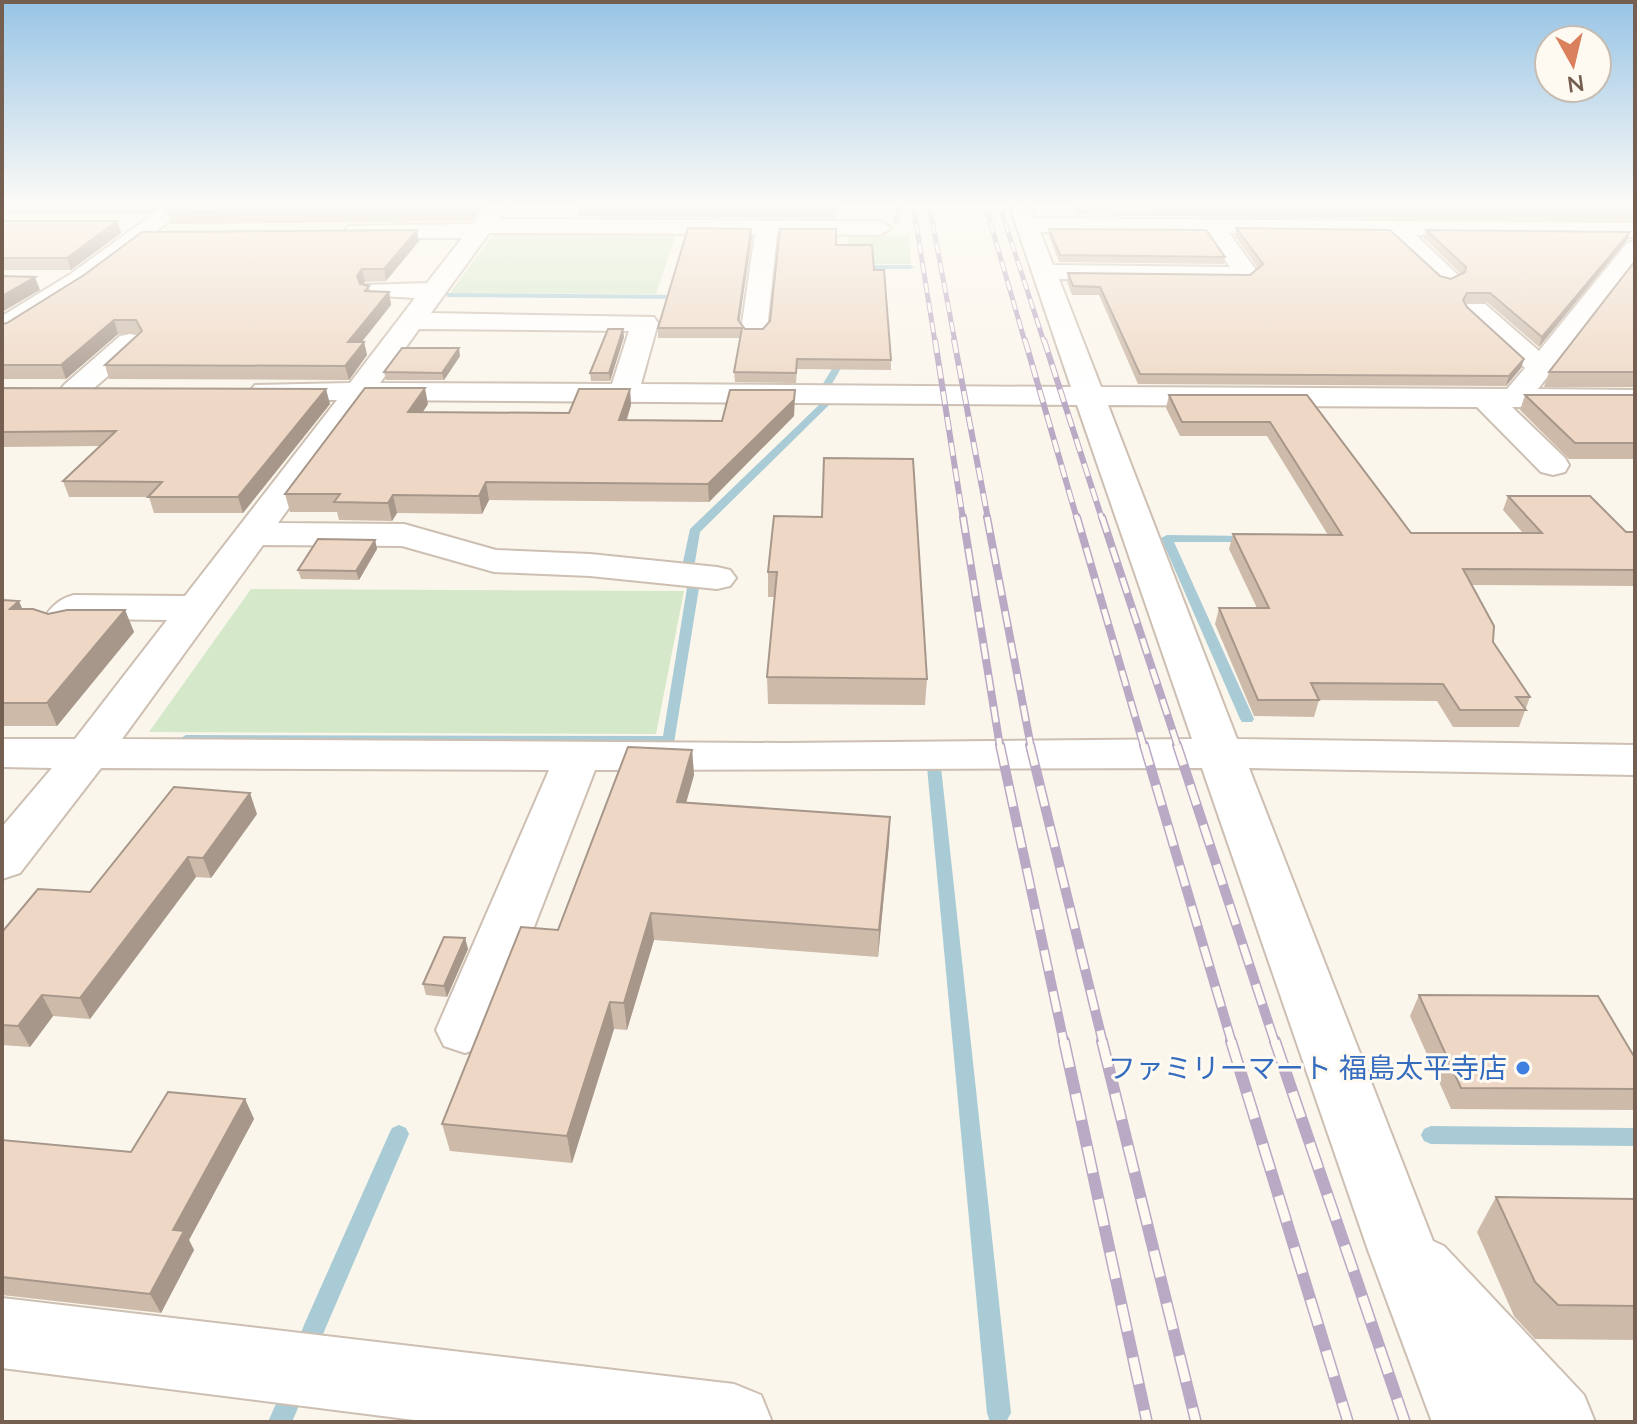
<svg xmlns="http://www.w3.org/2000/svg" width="1637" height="1424" font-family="Lato,'Noto Sans JP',sans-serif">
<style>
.green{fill:#d5e8ca}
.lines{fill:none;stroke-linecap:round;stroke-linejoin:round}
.stream{fill:#a8cbd5;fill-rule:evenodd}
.minor-casing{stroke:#cdbfb2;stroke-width:4}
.minor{fill:#fff;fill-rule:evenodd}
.rail-far4-casing{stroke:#baa9c5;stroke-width:5}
.rail-far3-casing{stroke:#baa9c5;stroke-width:6}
.rail-far2-casing{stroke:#baa9c5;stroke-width:8}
.rail-far1-casing{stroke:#baa9c5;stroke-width:10}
.rail-casing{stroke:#baa9c5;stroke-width:12}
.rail-far4{stroke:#fefaf2;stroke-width:3;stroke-dasharray:10;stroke-linecap:butt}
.rail-far3{stroke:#fefaf2;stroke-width:4;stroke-dasharray:13;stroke-linecap:butt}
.rail-far2{stroke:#fefaf2;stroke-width:5;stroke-dasharray:16;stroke-linecap:butt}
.rail-far1{stroke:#fefaf2;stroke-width:7;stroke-dasharray:21;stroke-linecap:butt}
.rail{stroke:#fefaf2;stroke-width:9;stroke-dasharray:27;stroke-linecap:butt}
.wall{fill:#cdbaa9}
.shaded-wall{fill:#a7978a}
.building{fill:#eed8c5;stroke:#a7978a;stroke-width:2}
.shop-dot{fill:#3f7fe0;stroke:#fefaf2;stroke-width:3}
.labels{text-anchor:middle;stroke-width:6;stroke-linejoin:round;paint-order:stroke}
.near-shop-label{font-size:28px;fill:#366cbe;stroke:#fefaf2;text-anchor:end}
</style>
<rect width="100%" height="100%" fill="#fbf6ec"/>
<g class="green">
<polygon points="497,229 677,230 656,294 450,293"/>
<polygon points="848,235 909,235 911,264 847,264"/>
<polygon points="251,589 684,591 656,734 149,732"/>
</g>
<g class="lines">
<g class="stream">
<polygon points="897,204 903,204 899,222 896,224 893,222"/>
<polygon points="858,265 910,265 914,267 910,269 855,269 855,265"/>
<polygon points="447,293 684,295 688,297 684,299 450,297 447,297"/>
<polygon points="841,354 848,356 829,389 823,389 821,387"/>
<polygon points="821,403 829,405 700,532 695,562 693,565 685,565 683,562 690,529"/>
<polygon points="1167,535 1251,536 1257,539 1251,542 1174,542 1254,719 1252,722 1242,722 1240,719 1161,538"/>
<polygon points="693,584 699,588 674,743 186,743 179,739 186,735 663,736 687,588"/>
<polygon points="934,762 941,767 1011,1413 1006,1422 990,1422 987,1413 927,767"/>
<polygon points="399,1125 406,1128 409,1134 320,1341 312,1344 304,1341 301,1333 304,1325 389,1134 392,1128"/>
<polygon points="1431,1126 1635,1128 1635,1146 1431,1144 1424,1141 1421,1135 1424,1129"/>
<polygon points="294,1377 302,1381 306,1389 292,1422 268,1422 286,1381"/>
</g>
<defs>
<g id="minor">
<polygon points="167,204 191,204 87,285 11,334 2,336 2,316 69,275"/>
<path d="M488,204h22l-11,15 381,2 11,7 -11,7 -103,-1 -10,96 -4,6h-18l-4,-6 14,-96 -266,-1 -58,80 223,4 4,6 -17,61 430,3 -62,-183h20l6,14 600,5v14l-219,-2 45,43 -12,7 -9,-2 -51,-48 -160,-2 30,41 -12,7 -188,-2 42,108 406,2 18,-21 -58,-54 -4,-5 4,-5h18l54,47 88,-108 8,-2v22l-97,126 97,1v18l-123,-1 53,51 4,7 -4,7 -12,3 -12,-3 -64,-65 -369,-2 129,334 398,6v30l-386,-7 184,473 11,5 140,149 11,27h-163l-64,-172 -166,-482 -607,2 -101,260 -8,16 -21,7 -21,-7 -8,-16 113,-260 -448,-2 -81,105 -18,6v-52l50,-59 -50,-1v-28h73l92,-119 -82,-1c-12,14 -21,17 -39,12l-6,-8c10,-14 17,-24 34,-28l111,1 152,-196h-72l-10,-3 -5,-6 5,-6 95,-2 65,-85 -50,-3 -3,-5 3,-5 62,-2 35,-45h-106l-8,-2 -3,-5 3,-5 124,-2zM1040,232l166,1 24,34 -177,-2zM419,329l210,2 -17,53 -232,-1zM367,400l710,5 115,334 -408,4 -662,-4 141,-194 139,1 92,26 96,4 127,13 13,-3 6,-8 -6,-8 -13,-3 -127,-13 -94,-4 -92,-26 -126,-1z"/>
<polygon points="130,334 140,336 144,342 140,348 85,396 65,396 60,390 65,384 120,336"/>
<polygon points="2,1298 734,1384 761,1395 772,1422 430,1422 2,1368"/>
</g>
</defs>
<use href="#minor" class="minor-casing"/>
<use href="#minor" class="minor"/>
<defs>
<g id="rail-far4">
<polyline points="913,204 935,342"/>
<polyline points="929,204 955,342"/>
<polyline points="985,204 1025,342"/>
<polyline points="999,204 1044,342"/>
</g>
<g id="rail-far3">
<polyline points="935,340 963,519"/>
<polyline points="954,340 988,519"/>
<polyline points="1025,340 1077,519"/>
<polyline points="1044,340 1102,519"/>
</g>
<g id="rail-far2">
<polyline points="963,517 1000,747"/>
<polyline points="987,517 1031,747"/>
<polyline points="1077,517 1144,747"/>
<polyline points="1102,517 1178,747"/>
</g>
<g id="rail-far1">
<polyline points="1000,745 1064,1043"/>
<polyline points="1030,745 1103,1043"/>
<polyline points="1144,745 1232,1043"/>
<polyline points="1177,745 1275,1043"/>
</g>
<g id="rail">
<polyline points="1064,1041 1147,1422"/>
<polyline points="1102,1041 1196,1422"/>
<polyline points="1231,1041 1348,1422"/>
<polyline points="1275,1041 1405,1422"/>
</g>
</defs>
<use href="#rail-far4" class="rail-far4-casing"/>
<use href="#rail-far3" class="rail-far3-casing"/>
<use href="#rail-far2" class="rail-far2-casing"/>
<use href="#rail-far1" class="rail-far1-casing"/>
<use href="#rail" class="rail-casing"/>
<use href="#rail-far4" class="rail-far4"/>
<use href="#rail-far3" class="rail-far3"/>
<use href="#rail-far2" class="rail-far2"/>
<use href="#rail-far1" class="rail-far1"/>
<use href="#rail" class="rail"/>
</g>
<g class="wall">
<polygon points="2,204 484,204 471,221 171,224 167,212 169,211 163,207 147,214 2,214"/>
<polygon points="836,204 836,218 578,216 577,207"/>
<polygon points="1072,204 1635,204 1635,221 1077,215"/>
<polygon points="2,221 117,221 121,233 71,270 2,270"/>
<polygon points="1236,228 1451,279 1461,274 1424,238 1426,230 1630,232 1627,240 1539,347 1487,302 1465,302 1467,307 1524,359 1521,368 1506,386 1138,384 1099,295 1072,295 1067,282 1068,273 1250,275 1258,268 1235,236"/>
<polygon points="751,229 752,237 739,322 745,329 763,329 836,245 874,270 891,360 891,370 797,369 796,383 735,382 734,372 740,338 658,338 658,328"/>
<polygon points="1049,229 1225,257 1224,264 1059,262 1049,236"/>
<polygon points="419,241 386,281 365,282 363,284 369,286 370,291 389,292 391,305 362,342 364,342 367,355 349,380 109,379 105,365 139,333 118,334 66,379 2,379 2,324"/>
<polygon points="1635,261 1635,387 1544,387 1549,372"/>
<polygon points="624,337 610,381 591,381 590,373"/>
<polygon points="460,356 444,380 386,380 384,372"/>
<polygon points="2,388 330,404 243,513 154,513 149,497 69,497 63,481 100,446 2,447"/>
<polygon points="630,389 631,405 627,420 722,421 795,390 794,416 709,502 489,500 482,514 397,513 392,521 339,520 337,512 290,512 285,494 428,404 423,412 569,413"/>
<polygon points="1169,395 1307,395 1411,533 1523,533 1503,510 1508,496 1626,532 1635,532 1635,586 1472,585 1493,642 1530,697 1519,727 1453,727 1437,701 1319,700 1314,717 1254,716 1215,624 1219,608 1257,608 1229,549 1233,534 1328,535 1267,436 1180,436 1166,408"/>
<polygon points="1525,395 1635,395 1635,459 1569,459 1520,410"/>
<polygon points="774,516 927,679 925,705 768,704 767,677 774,597 768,597 768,572"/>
<polygon points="375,540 377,549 359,580 301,579 298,570"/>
<polygon points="2,600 22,609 48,614 125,610 134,632 57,726 2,726"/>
<polygon points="692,750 694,775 686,802 890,817 889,843 878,957 654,940 627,1030 614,1029 572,1163 450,1151 442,1124 558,930"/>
<polygon points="257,814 211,878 196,877 90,1019 53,1016 30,1047 2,1045 2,932 90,892"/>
<polygon points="465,938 468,949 447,997 426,995 423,984"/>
<polygon points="1419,995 1635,1058 1635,1110 1451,1109 1410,1016"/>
<polygon points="245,1099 254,1119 189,1240 194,1250 161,1313 2,1295 2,1140 131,1152"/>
<polygon points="1496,1197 1635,1199 1635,1340 1535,1339 1514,1316 1477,1232"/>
</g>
<g class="shaded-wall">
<polygon points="144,204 162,204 163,207 147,214"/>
<polygon points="474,204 484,204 471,221 469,210"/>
<polygon points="117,221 121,233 71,270 67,258"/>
<polygon points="751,229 752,237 738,330 738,320"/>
<polygon points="417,230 419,241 386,281 384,269"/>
<polygon points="1630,232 1627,240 1539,347 1542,337"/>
<polygon points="362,269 365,282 359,288 357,276"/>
<polygon points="35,277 40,290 2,312 2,296"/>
<polygon points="389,292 391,305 351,355 348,342"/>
<polygon points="114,320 118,334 66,379 61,365"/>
<polygon points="623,329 624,337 610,381 609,373"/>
<polygon points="364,342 367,355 349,380 345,366"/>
<polygon points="459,348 460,356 444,380 442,373"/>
<polygon points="1524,359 1521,368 1506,386 1509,376"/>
<polygon points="425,388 428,404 412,428 408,412"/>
<polygon points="326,389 330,404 243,513 238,497"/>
<polygon points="630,389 631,405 621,437 619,420"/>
<polygon points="795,390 794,416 709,502 708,484"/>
<polygon points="486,482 489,500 482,514 479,496"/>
<polygon points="393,495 397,513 392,521 388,503"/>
<polygon points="375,540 377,549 359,580 356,571"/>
<polygon points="19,601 28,622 10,609"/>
<polygon points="125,610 134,632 57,726 47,703"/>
<polygon points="692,750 694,775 679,828 677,802"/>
<polygon points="250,793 257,814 211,878 203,858"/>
<polygon points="890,817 889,843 878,957 879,930"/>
<polygon points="188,857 196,877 90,1019 80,998"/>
<polygon points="651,913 654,940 627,1030 624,1003"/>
<polygon points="465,938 468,949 447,997 444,986"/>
<polygon points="42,995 53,1016 30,1047 18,1026"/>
<polygon points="610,1002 614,1029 572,1163 567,1136"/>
<polygon points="245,1099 254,1119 189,1240 194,1250 161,1313 150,1294 173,1230"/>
</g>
<g class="building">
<polygon points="174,204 474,204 469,210 167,212 175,204"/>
<polygon points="579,204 836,204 836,208 577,207"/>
<polygon points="1079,204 1635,204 1635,209"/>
<polygon points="2,221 117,221 67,258 2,258"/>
<polygon points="688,228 751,229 738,320 745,329 763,329 770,321 780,229 836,229 836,245 872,245 874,270 884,270 891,360 797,359 796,373 734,372 742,328 658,328"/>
<polygon points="1236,228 1390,230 1440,276 1451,279 1465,272 1466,267 1426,230 1630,232 1542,337 1490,293 1467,293 1463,300 1467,307 1524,359 1509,376 1140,374 1100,287 1073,286 1068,273 1250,275 1263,264"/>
<polygon points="1049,229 1206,230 1225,257 1060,255"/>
<polygon points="417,230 384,269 362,269 357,276 360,284 369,286 365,291 389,292 348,342 364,342 345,366 105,365 142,331 136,320 114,320 61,365 2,365 2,324 7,323 84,275 142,232"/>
<polygon points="1635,261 1635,372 1549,372"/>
<polygon points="2,276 35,277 2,296"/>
<polygon points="608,329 623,329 609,373 590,373"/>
<polygon points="402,348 459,348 442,373 384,372"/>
<polygon points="2,388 326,389 238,497 148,497 162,482 63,481 116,431 2,432"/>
<polygon points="365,388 425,388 408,412 569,413 579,389 630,389 619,420 722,421 730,390 795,390 794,400 708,484 486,482 479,496 393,495 388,503 334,502 340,494 285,494"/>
<polygon points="1169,395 1307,395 1411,533 1542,533 1508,496 1590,496 1626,532 1635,532 1635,570 1463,569 1494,626 1493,642 1530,697 1516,697 1526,710 1460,710 1443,684 1311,683 1319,700 1258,700 1219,608 1269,608 1233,534 1342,535 1270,422 1182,422"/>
<polygon points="1525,395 1635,395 1635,443 1575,443"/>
<polygon points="824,458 913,459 927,679 767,677 777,572 768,572 774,516 822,517"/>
<polygon points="318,539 375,540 356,571 298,570"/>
<polygon points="2,600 19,601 10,609 33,609 48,614 67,610 125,610 47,703 2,703"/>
<polygon points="628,747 692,750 677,802 890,817 879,930 651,913 624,1003 610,1002 567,1136 442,1124 521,927 558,930"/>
<polygon points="174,787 250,793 203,858 188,857 80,998 42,995 18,1026 2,1025 2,932 38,889 90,892"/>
<polygon points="444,937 465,938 444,986 423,984"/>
<polygon points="1419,995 1598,996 1635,1058 1635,1089 1461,1088"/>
<polygon points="168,1092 245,1099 173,1230 184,1231 150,1294 2,1277 2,1140 131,1152"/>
<polygon points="1496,1197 1635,1199 1635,1306 1558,1305 1535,1282"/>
</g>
<linearGradient id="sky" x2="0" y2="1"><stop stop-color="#98c4e6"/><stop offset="0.51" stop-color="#fdfbf6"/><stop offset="1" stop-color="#fdfbf6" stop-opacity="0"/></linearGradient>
<rect width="1637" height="403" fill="url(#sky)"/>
<circle class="shop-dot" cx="1523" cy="1068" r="8"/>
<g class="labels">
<g class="near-shop-label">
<text x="1507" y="1078">ファミリーマート 福島太平寺店</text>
</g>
</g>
<rect width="1637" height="1424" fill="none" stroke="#755f50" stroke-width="8"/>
<g transform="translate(1573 64) rotate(172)"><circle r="38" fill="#fefaf2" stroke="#c7bcb1" stroke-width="2"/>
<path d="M0-6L14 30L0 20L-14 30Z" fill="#da805c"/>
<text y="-12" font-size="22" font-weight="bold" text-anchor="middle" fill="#755f50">N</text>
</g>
</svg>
